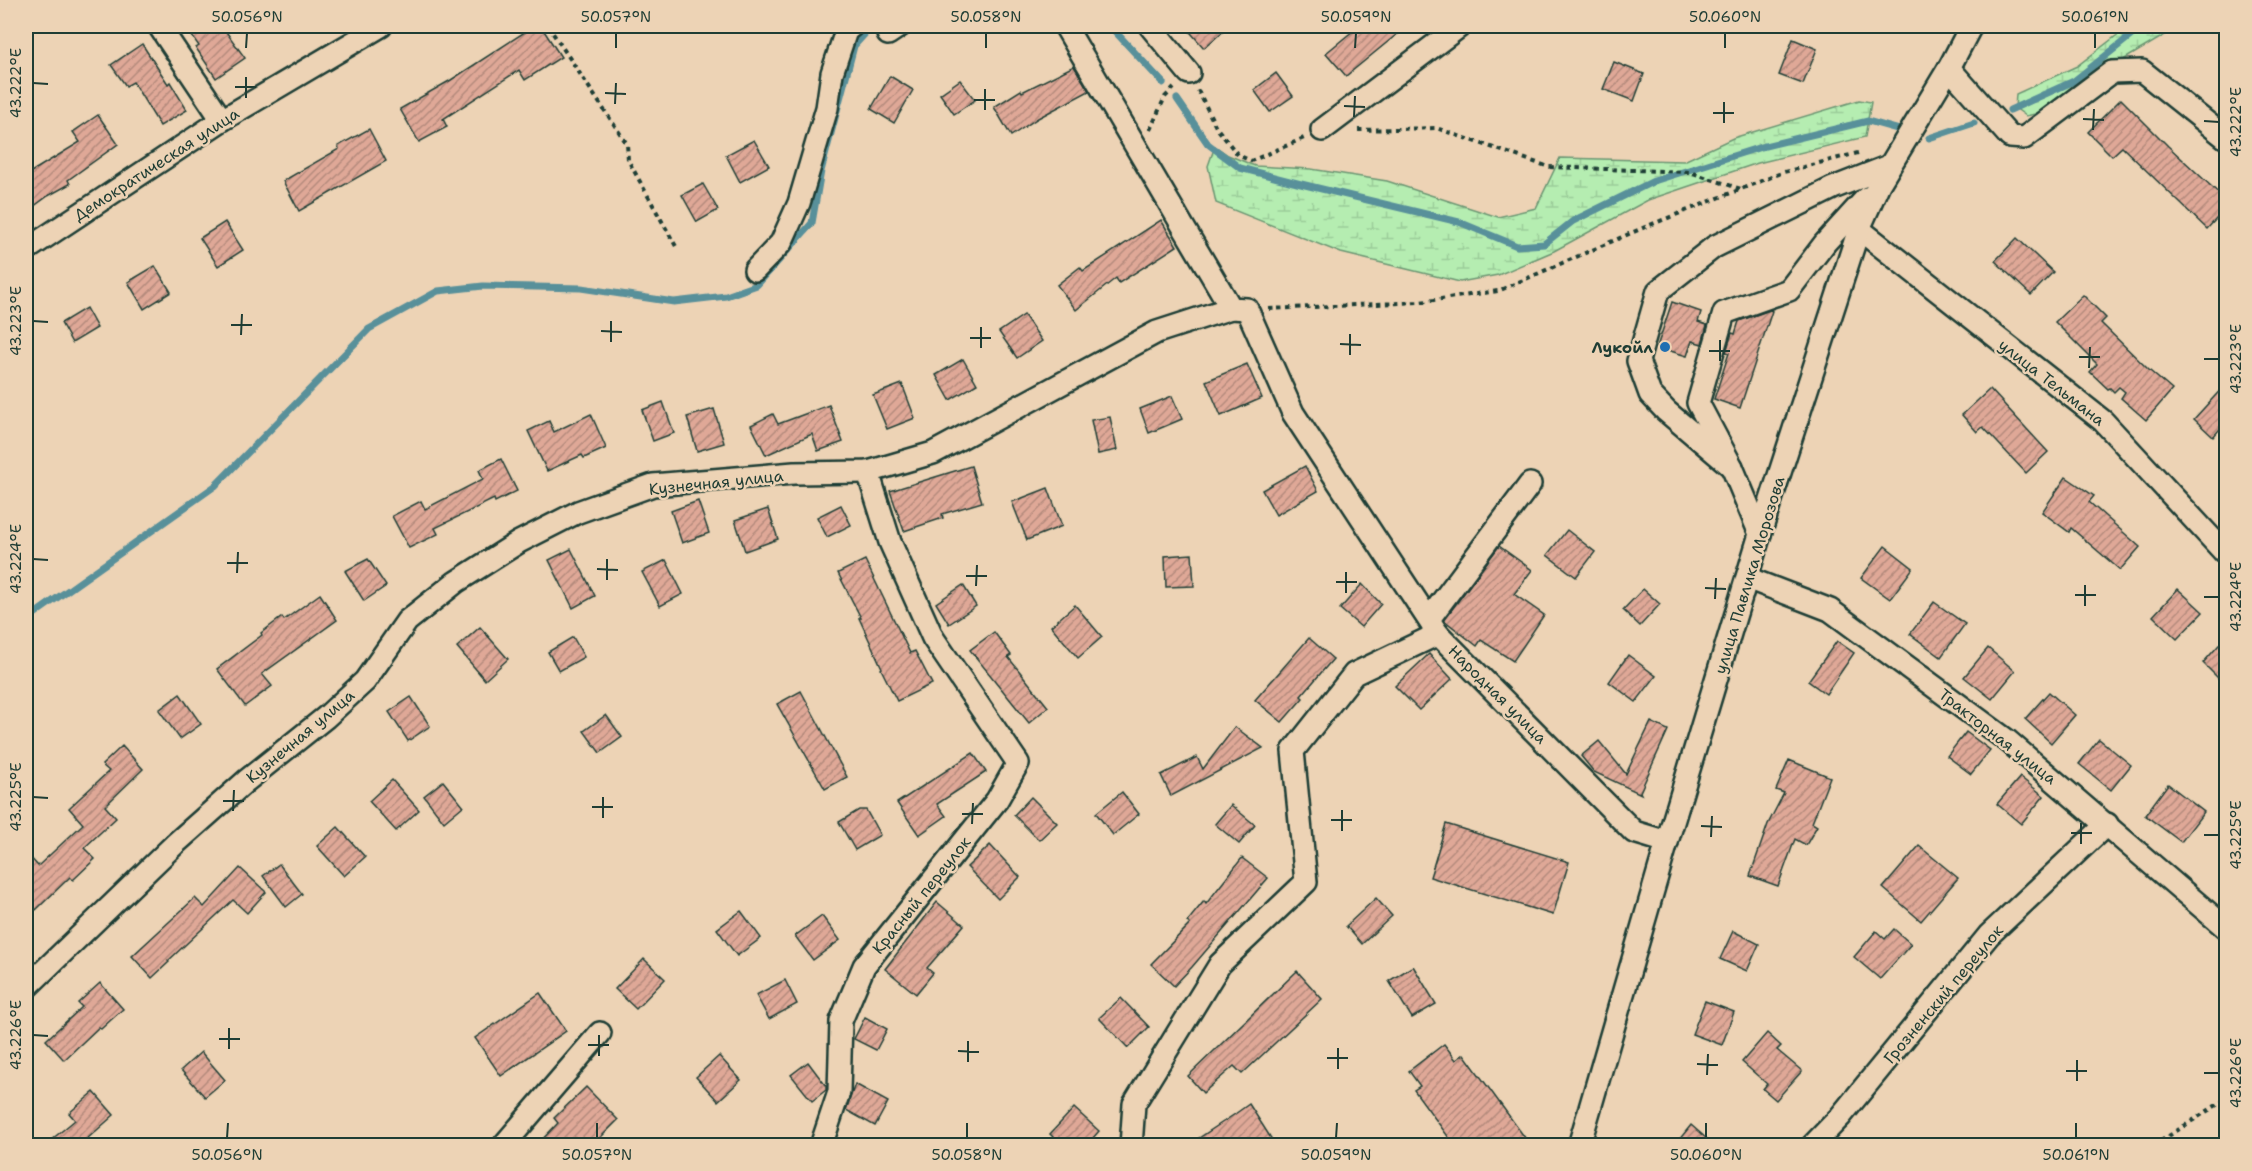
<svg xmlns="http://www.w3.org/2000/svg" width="2252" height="1171" font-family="'Shantell Sans',sans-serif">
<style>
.wetland{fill:url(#wetland-marsh);stroke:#6a9572;stroke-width:1.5}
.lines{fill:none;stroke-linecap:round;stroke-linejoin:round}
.stream{stroke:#58909a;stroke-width:7}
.building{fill:url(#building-hatch);stroke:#1f3d34;stroke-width:1.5}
.minor-casing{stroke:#1f3d34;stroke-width:26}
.path{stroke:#1f3d34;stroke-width:4;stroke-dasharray:4.5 4.5;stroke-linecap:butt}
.minor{stroke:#edd3b5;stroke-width:21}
.ticks{fill:none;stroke:#1f3d34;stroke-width:2}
.poi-dot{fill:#1f6fb2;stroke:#edd3b5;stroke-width:2}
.labels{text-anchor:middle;stroke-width:5;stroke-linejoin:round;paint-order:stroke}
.street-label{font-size:16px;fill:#1f3d34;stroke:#edd3b5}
.poi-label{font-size:16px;font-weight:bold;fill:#1f3d34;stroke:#edd3b5;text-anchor:end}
.neatline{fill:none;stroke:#1f3d34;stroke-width:2}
.ticks-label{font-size:15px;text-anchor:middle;fill:#1f3d34}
</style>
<defs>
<pattern id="wetland-marsh" width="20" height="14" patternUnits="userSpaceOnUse" patternTransform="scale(1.5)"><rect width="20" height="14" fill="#b5edb1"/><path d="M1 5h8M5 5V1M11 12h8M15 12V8" fill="none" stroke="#9bcc99"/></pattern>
<pattern id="building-hatch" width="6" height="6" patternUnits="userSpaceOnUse" patternTransform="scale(1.5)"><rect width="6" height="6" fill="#dfa897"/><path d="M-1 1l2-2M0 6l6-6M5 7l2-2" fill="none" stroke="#b48a7c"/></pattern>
</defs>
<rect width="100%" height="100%" fill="#edd3b5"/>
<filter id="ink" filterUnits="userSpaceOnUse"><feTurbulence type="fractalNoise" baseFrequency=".0167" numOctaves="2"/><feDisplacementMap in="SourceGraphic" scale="12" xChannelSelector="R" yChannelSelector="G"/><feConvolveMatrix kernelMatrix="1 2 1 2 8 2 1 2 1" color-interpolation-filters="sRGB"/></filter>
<g filter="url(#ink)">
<g class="wetland">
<polygon points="2129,26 2193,26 2170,32 2108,69 2044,112 2026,116 2015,108 2016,94 2077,66"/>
<polygon points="1859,100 1871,102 1865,137 1758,163 1648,200 1554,251 1498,275 1460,282 1341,253 1216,203 1208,166 1215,146 1228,155 1255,166 1311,169 1387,181 1498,217 1536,208 1560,158 1684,161 1733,138"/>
</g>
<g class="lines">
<g class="stream">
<polyline points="1110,26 1163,83"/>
<polyline points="1177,99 1208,144 1240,168 1301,184 1459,222 1517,246 1544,244 1573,221 1654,181 1761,147 1868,121 1900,130"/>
<polyline points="2010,110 2074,81 2143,26"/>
<polyline points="1929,138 1974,123"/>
<polyline points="26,620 215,486 369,329 438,291 483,286 581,288 674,302 726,296 757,285 812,223 821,171 854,46 872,26"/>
</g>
</g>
<g class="building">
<polygon points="185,26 222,26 245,58 216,78 196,48 199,46"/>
<polygon points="534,26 541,26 561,57 525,80 519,70 443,119 447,127 419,142 400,109 451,80"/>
<polygon points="1185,26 1229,26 1204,48"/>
<polygon points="1359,26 1407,26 1346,76 1326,53"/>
<polygon points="1793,39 1817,49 1803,84 1779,75"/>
<polygon points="142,44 168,84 170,82 187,110 160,126 133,82 126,86 111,65"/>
<polygon points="1614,62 1644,74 1634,101 1603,89"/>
<polygon points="1074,66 1089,91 1038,118 1011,136 994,107 1021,90 1022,92"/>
<polygon points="1276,73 1293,96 1270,112 1254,90"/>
<polygon points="890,76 913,90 894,123 871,109"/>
<polygon points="960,80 975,100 954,114 940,94"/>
<polygon points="2121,99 2168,146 2226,200 2226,208 2207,229 2122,147 2112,156 2088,132"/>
<polygon points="98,115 118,144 68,180 70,184 48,196 26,212 26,175 80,142 73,132"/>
<polygon points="369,129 386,161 299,211 283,181 339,149 338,146"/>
<polygon points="754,140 769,166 740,182 726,155"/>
<polygon points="703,184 718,210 697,222 682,195"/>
<polygon points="1161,220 1177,246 1119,283 1116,278 1076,310 1057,285 1080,267 1083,271"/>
<polygon points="225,222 243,250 218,266 200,238"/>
<polygon points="2017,238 2053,272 2031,295 1995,261"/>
<polygon points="155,266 171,292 144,309 128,282"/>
<polygon points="2083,295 2106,318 2101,323 2150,371 2172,390 2146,420 2121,398 2125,392 2119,387 2114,392 2110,388 2108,389 2090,372 2097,364 2055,322"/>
<polygon points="1672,302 1701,312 1698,322 1707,325 1702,344 1692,341 1687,356 1657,347"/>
<polygon points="86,308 97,328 72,343 61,323"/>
<polygon points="1770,310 1772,311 1740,408 1714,399 1729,353 1726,352 1732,333 1735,334 1739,321"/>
<polygon points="1024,315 1042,341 1017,358 999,332"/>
<polygon points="963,359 977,384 950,400 936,375"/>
<polygon points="1247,364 1262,398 1221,416 1206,381"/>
<polygon points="902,384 915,418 887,429 873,395"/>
<polygon points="2226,384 2226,422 2213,437 2194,419"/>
<polygon points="1990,389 2048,452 2026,473 1983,427 1977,432 1962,415"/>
<polygon points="1172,396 1182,419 1149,433 1140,409"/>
<polygon points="663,402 674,433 653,441 642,410"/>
<polygon points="829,405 843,442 818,451 812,434 766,455 751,425 773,414 778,424"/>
<polygon points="714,409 724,443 697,451 687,417"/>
<polygon points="591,414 606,448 584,458 582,455 547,471 528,431 549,421 554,432"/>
<polygon points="1110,417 1117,450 1098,454 1091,420"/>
<polygon points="501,459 517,491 495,502 494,499 435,528 438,534 409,548 392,516 421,501 425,509 483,479 479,470"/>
<polygon points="971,466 982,502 942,514 943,518 904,531 890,491"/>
<polygon points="1305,466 1318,491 1276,515 1262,490"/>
<polygon points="2066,477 2094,496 2089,502 2140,547 2120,570 2071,528 2069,532 2042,512"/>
<polygon points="1048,488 1062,526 1027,540 1012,502"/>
<polygon points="698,501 709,533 682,543 671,511"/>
<polygon points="841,505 851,525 827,537 817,517"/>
<polygon points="768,509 778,539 745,551 735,520"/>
<polygon points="1567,530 1595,552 1576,577 1547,555"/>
<polygon points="1499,546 1532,570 1514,594 1544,615 1513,661 1481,640 1477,646 1444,620"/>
<polygon points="1885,546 1913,568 1890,599 1861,578"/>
<polygon points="571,549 595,596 573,608 549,560"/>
<polygon points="1192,554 1194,586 1166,587 1165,556"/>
<polygon points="368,559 386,586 364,601 345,571"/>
<polygon points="666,560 683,594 660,606 642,572"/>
<polygon points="865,560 910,653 915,651 932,684 897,701 881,669 882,668 859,618 861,618 838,573"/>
<polygon points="1362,584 1381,604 1361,627 1340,609"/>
<polygon points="963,585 976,606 949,624 936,603"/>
<polygon points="1643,589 1660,604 1640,626 1623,610"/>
<polygon points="2178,589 2203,612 2177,639 2153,616"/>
<polygon points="320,594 337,620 262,674 272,686 245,706 217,669 262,635 261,633 282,617 284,620"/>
<polygon points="1934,602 1965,624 1941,657 1910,634"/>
<polygon points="1075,605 1102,637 1078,658 1051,626"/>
<polygon points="480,627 508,659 485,680 457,647"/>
<polygon points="994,632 1011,655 1008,657 1048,707 1029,723 970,650"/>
<polygon points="573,637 584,657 559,671 548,652"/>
<polygon points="2226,637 2226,686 2203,663"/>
<polygon points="1309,638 1333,659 1301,696 1303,698 1282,722 1255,700"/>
<polygon points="1837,641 1854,653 1826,694 1808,681"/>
<polygon points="1988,648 2015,671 1992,699 1964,677"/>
<polygon points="1429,654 1452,679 1419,710 1395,686"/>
<polygon points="1628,655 1656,676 1636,702 1609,682"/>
<polygon points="801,691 847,777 825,789 777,704"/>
<polygon points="2049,692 2075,715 2051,743 2025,719"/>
<polygon points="180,694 201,724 180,739 159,710"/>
<polygon points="411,697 430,726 408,741 389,712"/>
<polygon points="606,715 622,737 600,753 584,731"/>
<polygon points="1651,722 1668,730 1640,792 1641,794 1594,772 1581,756 1599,741 1626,774"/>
<polygon points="1235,727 1263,748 1171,796 1161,775 1197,757 1203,769"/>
<polygon points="1966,732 1990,750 1971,774 1947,756"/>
<polygon points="2099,739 2131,765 2111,790 2079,764"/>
<polygon points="122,746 143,769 105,806 116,818 84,848 95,859 73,880 70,877 36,910 26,899 26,853 38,866 83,824 69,808 109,771 102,765"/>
<polygon points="973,753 986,772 937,804 946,816 919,835 897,803"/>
<polygon points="1789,760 1830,777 1812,823 1817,826 1806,845 1795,839 1778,886 1750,876 1768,824 1784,793 1776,790"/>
<polygon points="2020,777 2044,796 2021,824 1997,804"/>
<polygon points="392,780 419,810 396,831 369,801"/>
<polygon points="443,781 463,806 444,822 424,796"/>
<polygon points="2168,784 2204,812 2181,842 2145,815"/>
<polygon points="1122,792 1139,814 1113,835 1096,813"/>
<polygon points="1031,797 1057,823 1039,840 1014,815"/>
<polygon points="1231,805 1255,825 1239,844 1215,824"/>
<polygon points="859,810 866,810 880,835 855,850 839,822"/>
<polygon points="1446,824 1569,862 1553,915 1430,877"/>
<polygon points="338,827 365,857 344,876 317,846"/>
<polygon points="990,845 1020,877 998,899 967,867"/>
<polygon points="1919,846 1958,878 1921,921 1883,888"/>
<polygon points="1242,858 1268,878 1192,967 1174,986 1151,964 1190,924 1187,922 1204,901 1206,904"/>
<polygon points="279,864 302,894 286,907 263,876"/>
<polygon points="240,868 266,892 247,913 233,900 168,961 169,962 152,978 132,956 195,898 204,907"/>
<polygon points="1376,898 1392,916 1362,944 1346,926"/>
<polygon points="937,902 964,925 927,968 933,973 916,994 885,969"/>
<polygon points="741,911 761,938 737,956 717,929"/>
<polygon points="822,916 840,940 813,960 795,936"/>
<polygon points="1894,929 1911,944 1880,979 1854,957 1876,931 1885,939"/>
<polygon points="1733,931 1759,944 1747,971 1720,959"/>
<polygon points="644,959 665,979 636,1009 615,989"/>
<polygon points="1413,966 1436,1004 1412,1018 1389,981"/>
<polygon points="1297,971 1322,999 1242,1074 1234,1066 1203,1093 1188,1076"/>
<polygon points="785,980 797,1004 769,1019 756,995"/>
<polygon points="100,983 123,1009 101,1029 99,1027 64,1060 46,1040 82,1007 78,1003"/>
<polygon points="540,993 566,1031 501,1076 475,1038"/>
<polygon points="1121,998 1149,1027 1128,1048 1099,1018"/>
<polygon points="1705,1001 1734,1012 1722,1045 1692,1034"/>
<polygon points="865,1017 887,1029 876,1050 854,1039"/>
<polygon points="1767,1033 1781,1046 1777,1050 1802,1071 1776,1100 1763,1089 1767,1084 1742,1062"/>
<polygon points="1444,1044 1456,1060 1464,1054 1531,1146 1455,1146 1414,1090 1420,1086 1409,1071"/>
<polygon points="201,1052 225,1080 205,1097 181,1070"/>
<polygon points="719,1056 741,1080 718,1101 696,1077"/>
<polygon points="808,1062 826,1086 826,1090 812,1101 791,1075"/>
<polygon points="855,1084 888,1102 875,1126 846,1110"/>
<polygon points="586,1087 618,1120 592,1146 536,1146 558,1123 554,1118"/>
<polygon points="94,1092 114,1115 79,1146 44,1146 75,1120 69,1113"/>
<polygon points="1249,1104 1276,1146 1187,1146 1235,1114"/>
<polygon points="1074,1108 1099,1131 1086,1146 1062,1146 1050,1134"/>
<polygon points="1691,1125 1715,1146 1674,1146"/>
</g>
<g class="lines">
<defs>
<g id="minor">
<polyline points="159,26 222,120"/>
<polyline points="1065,26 1231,308 1247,309 1293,413 1438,634"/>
<polyline points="1150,26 1189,73"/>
<polyline points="888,34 900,26"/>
<polyline points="1949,68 2010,137 2024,138 2112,72 2142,71 2226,138"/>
<polyline points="1322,130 1460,26"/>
<polyline points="1859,229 2103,421 2226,554"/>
<polyline points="26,250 222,120 381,26"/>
<polyline points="755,270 781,243 799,203 827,108 832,73 846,31 852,26"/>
<polyline points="1732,467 1666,411 1650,394 1638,361 1658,291 1714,247 1833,188 1889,166"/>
<polyline points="1760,534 1732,467 1698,403 1724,313 1789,290 1825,243 1866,198"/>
<polyline points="1747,578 1830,610 2008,741 2226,928"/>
<polyline points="1429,619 1530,484"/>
<polyline points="26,988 176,843 246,781 326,717 365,681 407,621 456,582 519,542 578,512 653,485 794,473 868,472 933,453 1157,332 1231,308"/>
<polyline points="503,1146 600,1033"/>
<polyline points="821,1146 839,1092 841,1021 864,966 997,800 1018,763 933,638 890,542 868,472"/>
<polyline points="1131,1146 1134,1104 1220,964 1306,882 1293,751 1354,674 1438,634 1634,832 1667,842"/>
<polyline points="1579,1146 1667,842 1760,534 1859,229 1879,184 1949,68 1971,26"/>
<polyline points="1812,1146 1840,1117 1989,935 2107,824"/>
</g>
</defs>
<use href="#minor" class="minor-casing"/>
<g class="path">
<polyline points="548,26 627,144 628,160 678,250"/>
<polyline points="1198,90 1216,127 1238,155 1251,161 1304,138"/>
<polyline points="1150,130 1165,97 1174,88"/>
<polyline points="1358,130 1436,128 1549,167 1690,172 1741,189"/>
<polyline points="1269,309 1420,302 1498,291 1645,227 1784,172 1858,153"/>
<polyline points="2153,1146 2226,1099"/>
</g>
<use href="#minor" class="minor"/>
</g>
</g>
<path class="ticks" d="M246,48l1,-15M616,48v-15M986,48v-15M1355,48l1,-15M1725,48v-15M2095,48v-15M33,83l15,1M235,87h21M605,93l21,1M246,98v-21M974,100h21M615,104l1,-21M1344,106l21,1M985,110v-21M1713,113h21M1354,117l1,-21M2083,119l21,1M2204,121l15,1M1724,123v-21M2093,130l1,-21M33,321l15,1M231,325h21M601,331l21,1M241,335l1,-21M970,338h21M611,342v-21M1340,344l21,1M981,348v-21M1709,351h21M1350,355v-21M2079,357h21M2204,359h15M1720,361v-21M2089,368l1,-21M33,559l15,1M227,563h21M597,569l21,1M237,573l1,-21M966,576h21M607,580v-21M1336,582h21M976,586l1,-21M1705,588l21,1M1346,593v-21M2075,595h21M2204,597h15M1715,599l1,-21M2085,606v-21M33,797l15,1M223,801h21M592,807h21M233,811l1,-21M962,814h21M603,818v-21M1331,820h21M972,824l1,-21M1701,826l21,1M1342,831v-21M2071,833h21M2204,835h15M1711,837l1,-21M2081,844v-21M33,1035l15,1M219,1039h21M588,1045h21M229,1049v-21M958,1051l21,1M599,1056v-21M1327,1058h21M968,1062v-21M1697,1064l21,1M1338,1069v-21M2066,1071h21M2204,1073h15M1707,1075l1,-21M2077,1081v-21M227,1138l1,-15M597,1138v-15M967,1138v-15M1336,1138l1,-15M1706,1138v-15M2076,1138v-15"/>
<circle class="poi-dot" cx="1665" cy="347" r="6"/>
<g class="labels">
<g class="street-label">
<text transform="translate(156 164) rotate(-33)" y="6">Демократическая улица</text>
<text transform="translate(2052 382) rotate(38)" y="6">улица Тельмана</text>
<text transform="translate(716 482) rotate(-6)" y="6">Кузнечная улица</text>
<text transform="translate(1749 575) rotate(-73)" y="6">улица Павлика Морозова</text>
<text transform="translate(1498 694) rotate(45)" y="6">Народная улица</text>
<text transform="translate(300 736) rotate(-40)" y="6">Кузнечная улица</text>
<text transform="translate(1998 736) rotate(38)" y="6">Тракторная улица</text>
<text transform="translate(921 895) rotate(-51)" y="6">Красный переулок</text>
<text transform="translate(1943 994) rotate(-50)" y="6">Грозненский переулок</text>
</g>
<g class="poi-label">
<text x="1653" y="353">Лукойл</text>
</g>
</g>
<rect width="2252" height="1171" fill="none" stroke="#edd3b5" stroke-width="66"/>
<rect x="33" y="33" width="2186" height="1105" class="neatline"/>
<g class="ticks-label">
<text x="247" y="22">50.056°N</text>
<text x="616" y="22">50.057°N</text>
<text x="986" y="22">50.058°N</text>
<text x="1356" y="22">50.059°N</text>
<text x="1725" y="22">50.060°N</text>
<text x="2095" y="22">50.061°N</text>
<text transform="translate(16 83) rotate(-90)" y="5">43.222°E</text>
<text transform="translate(2236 122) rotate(-90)" y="5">43.222°E</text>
<text transform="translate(16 321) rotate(-90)" y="5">43.223°E</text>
<text transform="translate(2236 359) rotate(-90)" y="5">43.223°E</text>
<text transform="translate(16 559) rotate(-90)" y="5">43.224°E</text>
<text transform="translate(2236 597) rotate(-90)" y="5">43.224°E</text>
<text transform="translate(16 797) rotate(-90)" y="5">43.225°E</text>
<text transform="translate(2236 835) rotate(-90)" y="5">43.225°E</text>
<text transform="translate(16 1035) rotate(-90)" y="5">43.226°E</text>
<text transform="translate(2236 1073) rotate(-90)" y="5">43.226°E</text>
<text x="227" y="1160">50.056°N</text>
<text x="597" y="1160">50.057°N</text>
<text x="967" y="1160">50.058°N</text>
<text x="1336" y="1160">50.059°N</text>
<text x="1706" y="1160">50.060°N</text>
<text x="2076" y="1160">50.061°N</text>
</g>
</svg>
